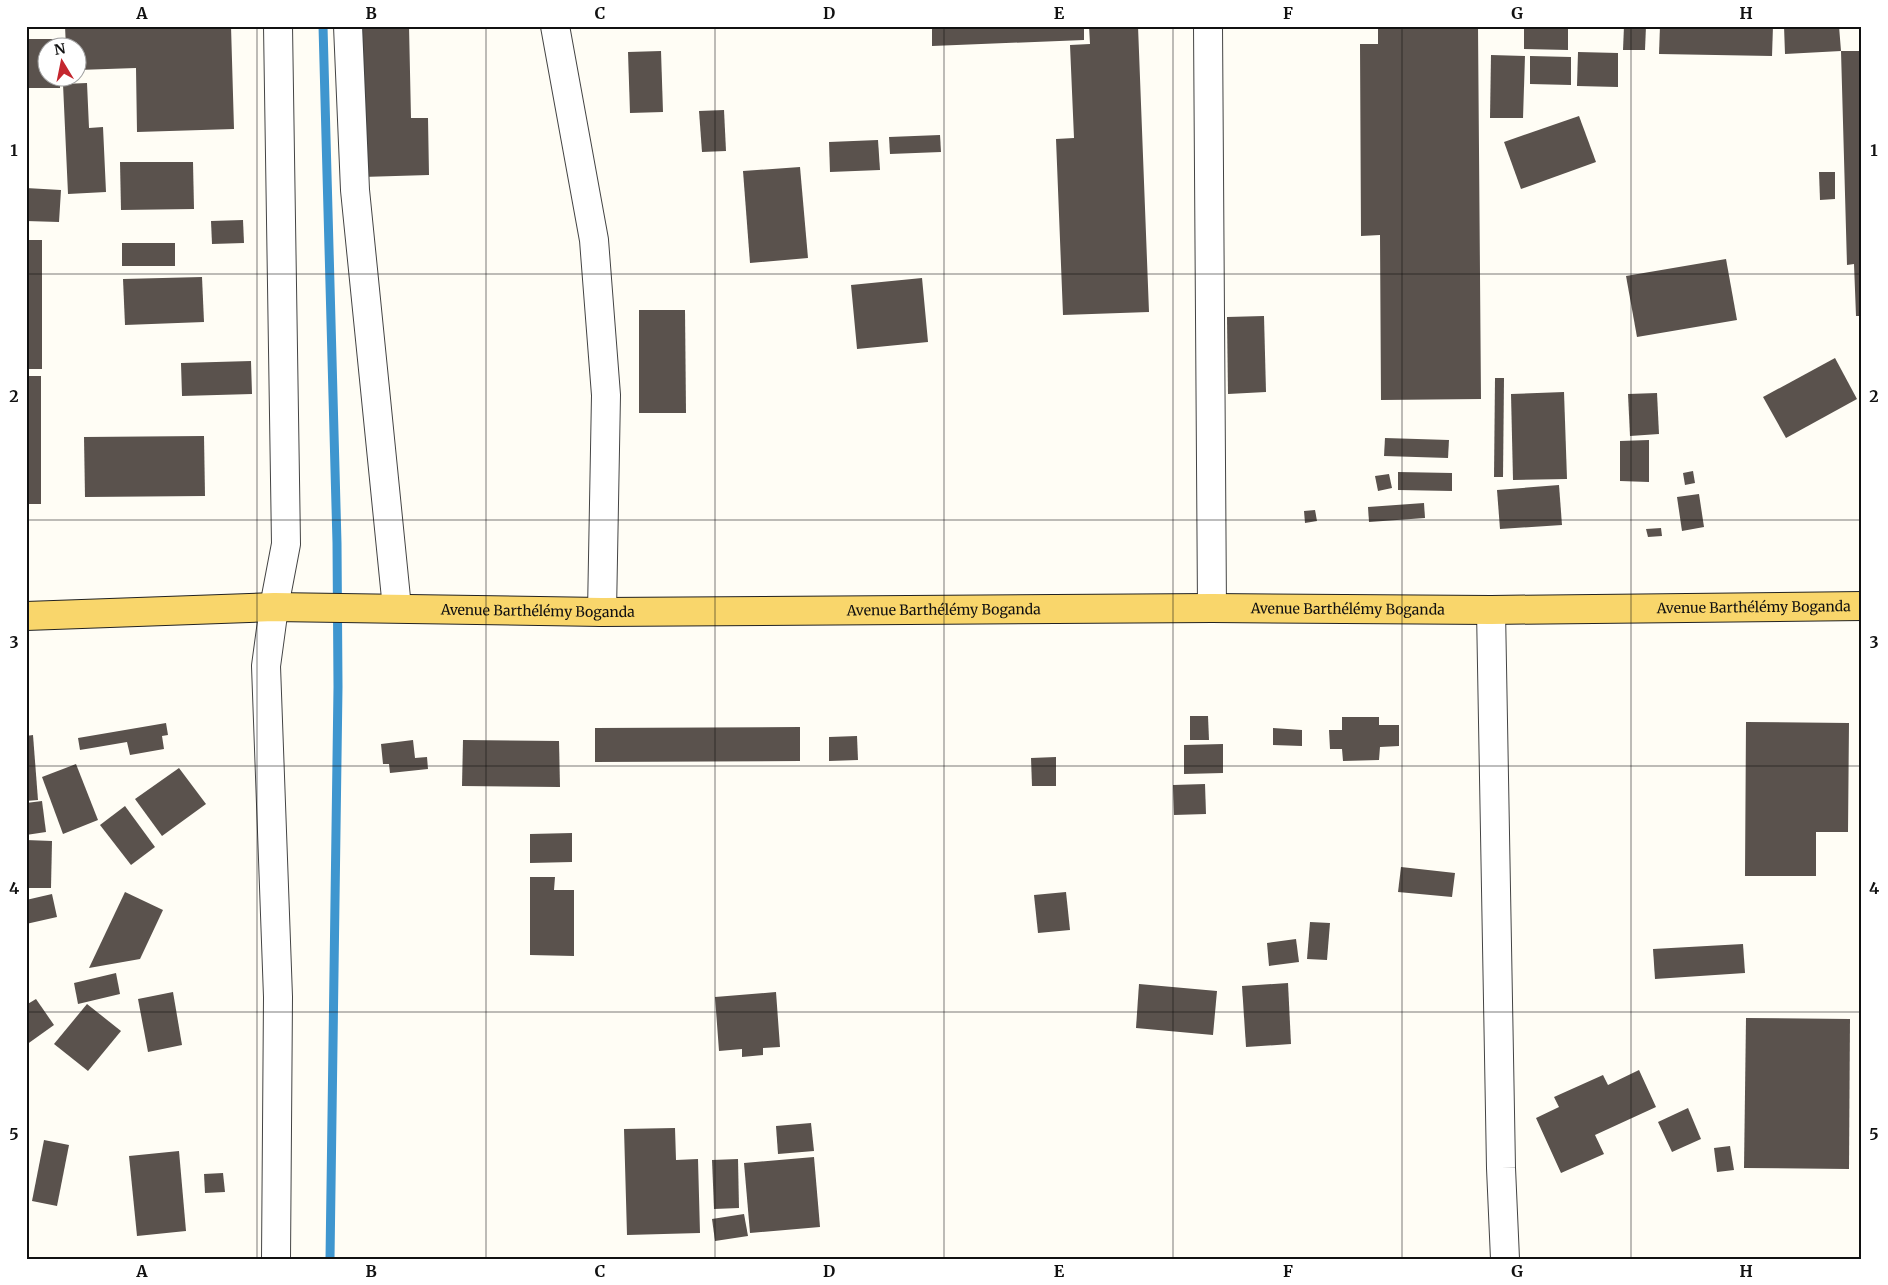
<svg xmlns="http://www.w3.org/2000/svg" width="1888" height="1285" font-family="Merriweather,serif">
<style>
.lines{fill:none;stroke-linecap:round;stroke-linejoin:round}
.stream{stroke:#3f96cf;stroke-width:9}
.building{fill:#5a524d}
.minor-casing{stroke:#444;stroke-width:30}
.major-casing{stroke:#222;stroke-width:30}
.minor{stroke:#fff;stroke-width:28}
.major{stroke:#f9d66b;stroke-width:28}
.grid{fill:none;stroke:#111;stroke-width:1;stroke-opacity:0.55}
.labels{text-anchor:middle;stroke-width:5;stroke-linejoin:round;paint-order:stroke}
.street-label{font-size:14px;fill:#111;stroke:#fff}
.neatline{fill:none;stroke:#111;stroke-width:2}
.grid-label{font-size:16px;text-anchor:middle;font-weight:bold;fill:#111}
</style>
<rect width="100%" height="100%" fill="#fffdf5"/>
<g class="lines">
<polyline class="stream" points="323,26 337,543 338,687 330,1259"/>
</g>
<g class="building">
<polygon points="65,26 231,26 234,129 137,132 136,68 78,70 78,48 66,48"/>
<polygon points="360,26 409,26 411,118 428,118 429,175 362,177"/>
<polygon points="932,26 1084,26 1084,40 932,46"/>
<polygon points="1089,26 1138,26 1149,312 1063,315 1056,139 1074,138 1070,45 1090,44"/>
<polygon points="1378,26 1478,26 1481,399 1381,400 1380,235 1361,236 1360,44 1378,44"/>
<polygon points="1624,26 1646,26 1645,50 1623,50"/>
<polygon points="1660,26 1773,26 1772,56 1659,54"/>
<polygon points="1784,26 1839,26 1841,51 1862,51 1862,316 1856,316 1854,264 1847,265 1841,51 1785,54"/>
<polygon points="1524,28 1568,29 1568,50 1524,49"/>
<polygon points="26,39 60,39 60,48 48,48 48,78 60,78 60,88 26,88"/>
<polygon points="661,51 663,112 630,113 628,52"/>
<polygon points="1578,52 1618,53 1618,87 1577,86"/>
<polygon points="1491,55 1525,56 1523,118 1490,118"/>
<polygon points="1530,56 1571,57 1571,85 1530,84"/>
<polygon points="87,83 89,128 103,127 106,192 68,194 63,84"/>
<polygon points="724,110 726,151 702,152 699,111"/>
<polygon points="1579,116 1596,162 1521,189 1504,142"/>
<polygon points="940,135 941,152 890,154 889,137"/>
<polygon points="878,140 880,170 830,172 829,142"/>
<polygon points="120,162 193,162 194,209 121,210"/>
<polygon points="800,167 808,258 750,263 743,171"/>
<polygon points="1819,172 1835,172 1835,199 1820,200"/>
<polygon points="26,188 61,190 59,222 26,221"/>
<polygon points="243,220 244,243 212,244 211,221"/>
<rect x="26" y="240" width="16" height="129"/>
<rect x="122" y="243" width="53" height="23"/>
<polygon points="1726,259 1737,320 1637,337 1626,276"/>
<polygon points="202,277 204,322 125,325 123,279"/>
<polygon points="922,278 928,342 857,349 851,285"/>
<polygon points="639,310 685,310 686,413 639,413"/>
<polygon points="1264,316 1266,392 1228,394 1227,317"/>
<polygon points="1835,358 1857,399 1786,438 1763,397"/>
<polygon points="251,361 252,394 182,396 181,363"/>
<rect x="26" y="376" width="15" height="128"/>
<polygon points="1495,378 1504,378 1503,477 1494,477"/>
<polygon points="1564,392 1567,479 1513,480 1511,394"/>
<polygon points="1657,393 1659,434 1630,436 1628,394"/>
<polygon points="204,436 205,496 85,497 84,437"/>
<polygon points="1385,438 1449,440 1448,458 1384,456"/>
<polygon points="1649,440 1649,482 1620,481 1620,441"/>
<polygon points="1693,471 1695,483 1685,485 1683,473"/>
<polygon points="1398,472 1452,473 1452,491 1398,490"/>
<polygon points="1389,474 1392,488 1378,491 1375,476"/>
<polygon points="1559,485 1562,525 1500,529 1497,490"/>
<polygon points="1699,494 1704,527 1682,531 1677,497"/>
<polygon points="1424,503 1425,518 1369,522 1368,507"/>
<polygon points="1315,510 1317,521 1305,523 1304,511"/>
<polygon points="1661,528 1662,536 1648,537 1646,529"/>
<polygon points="1190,716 1208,716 1209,740 1190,740"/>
<polygon points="1342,717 1379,717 1379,725 1399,725 1399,746 1380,747 1379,760 1343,761 1342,749 1330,749 1329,730 1342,730"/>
<polygon points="1746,722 1849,723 1848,832 1816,832 1816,876 1745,876"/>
<polygon points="166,723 168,735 162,736 164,749 130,755 127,742 80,750 78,738"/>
<polygon points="800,727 800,761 595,762 595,728"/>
<polygon points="1273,728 1302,730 1302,746 1273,745"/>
<polygon points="33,735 38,800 26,801 26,736"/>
<polygon points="857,736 858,760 829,761 829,737"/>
<polygon points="413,740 415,758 427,757 428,769 390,773 389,764 383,764 381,744"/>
<polygon points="463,740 559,741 560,787 462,786"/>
<polygon points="1223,744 1223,773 1184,774 1184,745"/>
<polygon points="1056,757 1056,786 1032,786 1031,758"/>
<polygon points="76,764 98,820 63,834 42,777"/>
<polygon points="179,768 206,804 162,836 135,799"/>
<polygon points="1205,784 1206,814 1174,815 1173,785"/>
<polygon points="42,801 46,832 26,835 26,803"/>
<polygon points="125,806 155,847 131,865 100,825"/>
<polygon points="572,833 572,862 530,863 530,834"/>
<polygon points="26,840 52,841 51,888 26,888"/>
<polygon points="1401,867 1455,873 1452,897 1398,892"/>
<polygon points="530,877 555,877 554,890 574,890 574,956 530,955"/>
<polygon points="125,892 163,910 140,959 89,968"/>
<polygon points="1066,892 1070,930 1038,933 1034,895"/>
<polygon points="52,894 57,917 26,924 26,900"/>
<polygon points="1310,922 1330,923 1327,960 1307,959"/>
<polygon points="1296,939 1299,962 1269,966 1267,943"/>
<polygon points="1743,944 1745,973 1655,979 1653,949"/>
<polygon points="116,973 120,994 78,1004 74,983"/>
<polygon points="1288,983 1291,1044 1246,1047 1242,986"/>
<polygon points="1139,984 1217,991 1213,1035 1136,1028"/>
<polygon points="173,992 182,1045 148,1052 138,999"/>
<polygon points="776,992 780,1047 763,1048 763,1055 742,1057 742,1049 719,1051 715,997"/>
<polygon points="36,999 54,1025 26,1045 26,1005"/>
<polygon points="87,1004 121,1031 88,1071 54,1044"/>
<polygon points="1746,1018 1850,1019 1849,1169 1744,1168"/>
<polygon points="1639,1070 1656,1107 1595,1135 1604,1154 1561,1173 1536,1118 1559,1107 1554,1097 1603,1075 1608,1085"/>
<polygon points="1688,1108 1701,1139 1672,1152 1658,1122"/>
<polygon points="811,1123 814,1151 778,1154 776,1126"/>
<polygon points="675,1128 676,1160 698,1159 700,1233 627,1235 624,1129"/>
<polygon points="44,1140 69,1145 57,1206 32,1201"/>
<polygon points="1730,1146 1734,1170 1717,1172 1714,1148"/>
<polygon points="179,1151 186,1231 137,1236 129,1156"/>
<polygon points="814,1157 820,1227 750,1233 744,1163"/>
<polygon points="738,1159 739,1208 714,1209 712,1160"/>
<polygon points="223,1173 225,1192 205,1193 204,1174"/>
<polygon points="744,1214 748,1236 715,1241 712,1219"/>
</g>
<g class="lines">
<defs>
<g id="minor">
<polyline points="348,26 355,190 397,608"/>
<polyline points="555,26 594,240 606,395 602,612"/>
<polyline points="1208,26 1212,608"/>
<polyline points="1491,610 1501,1168 1505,1259"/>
<polyline points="276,1259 278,997 266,666 274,607 286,544 278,26"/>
</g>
<g id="major">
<path id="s1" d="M26,616l248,-9 328,5 610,-4 279,2 371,-4"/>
</g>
</defs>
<use href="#minor" class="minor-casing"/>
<use href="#major" class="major-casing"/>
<use href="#minor" class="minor"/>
<use href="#major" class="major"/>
</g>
<path class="grid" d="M257,26v1233M486,26v1233M715,26v1233M944,26v1233M1173,26v1233M1402,26v1233M1631,26v1233M26,274h1836M26,520h1836M26,766h1836M26,1012h1836"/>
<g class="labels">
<g class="street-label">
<text dy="5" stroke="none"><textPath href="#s1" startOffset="1728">Avenue Barthélémy Boganda</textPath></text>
<text dy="5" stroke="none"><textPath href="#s1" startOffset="1322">Avenue Barthélémy Boganda</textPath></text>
<text dy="5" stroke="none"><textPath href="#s1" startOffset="512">Avenue Barthélémy Boganda</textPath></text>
<text dy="5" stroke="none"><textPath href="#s1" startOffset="918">Avenue Barthélémy Boganda</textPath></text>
</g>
</g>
<rect width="1888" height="1285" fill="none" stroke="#ffffff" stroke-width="55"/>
<g transform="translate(62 62) rotate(350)"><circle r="24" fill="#ffffff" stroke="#a0a0a0"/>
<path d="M0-4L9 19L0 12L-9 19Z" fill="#c4262e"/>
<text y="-8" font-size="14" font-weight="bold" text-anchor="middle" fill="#111111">N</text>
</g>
<rect x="28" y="28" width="1832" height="1230" class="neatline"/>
<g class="grid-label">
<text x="142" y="19">A</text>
<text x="371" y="19">B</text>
<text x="600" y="19">C</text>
<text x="829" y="19">D</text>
<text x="1059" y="19">E</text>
<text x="1288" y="19">F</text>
<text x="1517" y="19">G</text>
<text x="1746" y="19">H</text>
<text x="14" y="156">1</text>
<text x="1874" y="156">1</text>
<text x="14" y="402">2</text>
<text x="1874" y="402">2</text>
<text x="14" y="648">3</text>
<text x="1874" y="648">3</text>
<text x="14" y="894">4</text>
<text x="1874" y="894">4</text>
<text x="14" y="1140">5</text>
<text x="1874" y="1140">5</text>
<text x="142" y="1277">A</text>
<text x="371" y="1277">B</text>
<text x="600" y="1277">C</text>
<text x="829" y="1277">D</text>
<text x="1059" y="1277">E</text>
<text x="1288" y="1277">F</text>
<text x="1517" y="1277">G</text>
<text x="1746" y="1277">H</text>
</g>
</svg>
